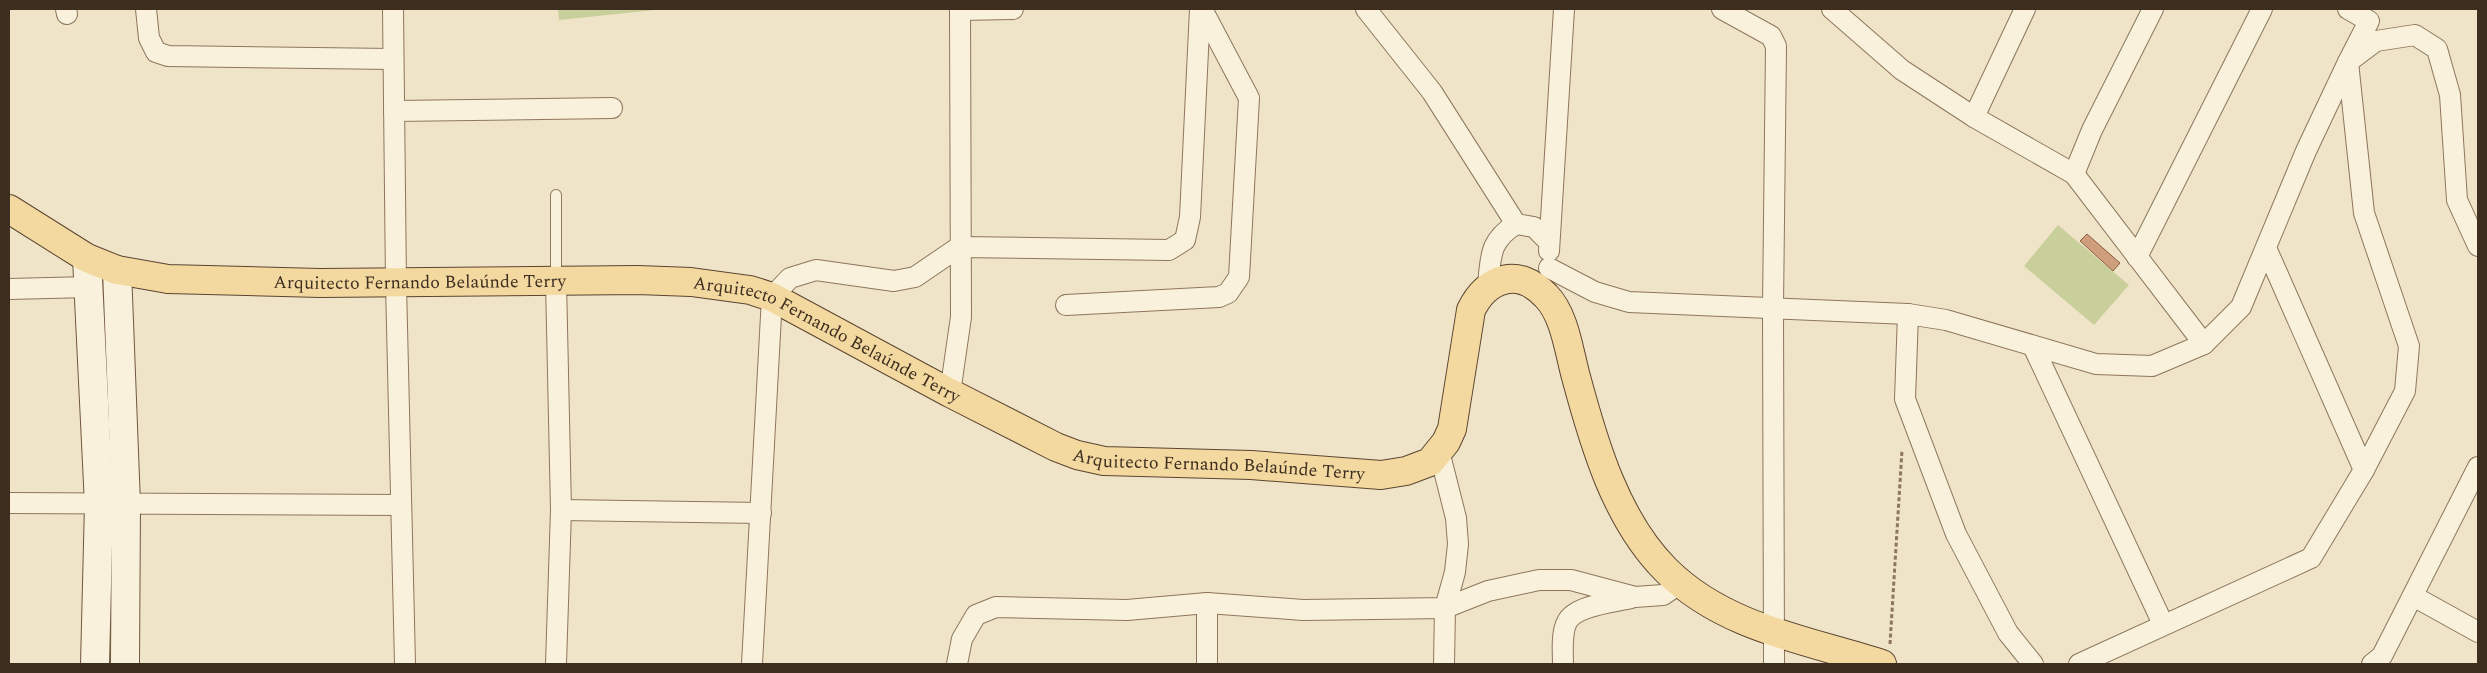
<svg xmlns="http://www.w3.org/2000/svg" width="2487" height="673" font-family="Spectral,serif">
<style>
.green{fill:#c9cf9b}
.building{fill:#cf9f7d;stroke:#8d5f41}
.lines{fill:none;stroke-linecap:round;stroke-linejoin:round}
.lane-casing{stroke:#8d765c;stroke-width:12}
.street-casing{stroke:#8d765c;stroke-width:22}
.secondary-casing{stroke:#6f573f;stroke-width:30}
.primary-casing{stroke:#5b4430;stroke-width:30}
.path{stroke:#8d765c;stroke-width:3;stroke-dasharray:4 2.5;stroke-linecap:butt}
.lane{stroke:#faf1dc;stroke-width:10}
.street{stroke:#faf1dc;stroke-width:20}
.secondary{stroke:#faf1dc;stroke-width:28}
.primary{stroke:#f3d9a0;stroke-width:28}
.labels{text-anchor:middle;stroke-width:4.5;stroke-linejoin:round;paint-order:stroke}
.street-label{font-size:18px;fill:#3d2e20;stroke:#f7eed8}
</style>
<rect width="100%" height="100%" fill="#f0e4c8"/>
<g class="green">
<polygon points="558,9 665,9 559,20"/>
<polygon points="2058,225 2129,285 2094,325 2024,266"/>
</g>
<polygon class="building" points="2087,234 2120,263 2113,271 2080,241"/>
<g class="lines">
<defs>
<polyline id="lane" points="556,195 556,279"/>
<g id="street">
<polyline points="66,9 67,14"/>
<polyline points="146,9 149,38 156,52 168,56 393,59"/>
<polyline points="393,9 396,284 405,664"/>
<polyline points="1366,9 1432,92 1516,224 1534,227 1549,242"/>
<polyline points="1722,9 1771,36 1776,46 1773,307 1774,664"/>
<polyline points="1832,9 1902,70 1974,117 2074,174 2204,344"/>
<polyline points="960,10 1013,9"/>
<polyline points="394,111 612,108"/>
<polyline points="1974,117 2025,9"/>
<polyline points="2074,174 2092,130 2153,9"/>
<polyline points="2267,250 2364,470"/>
<polyline points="1549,251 1564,9"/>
<polyline points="2137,257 2262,9"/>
<polyline points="1549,268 1595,292 1629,302 1908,314 1946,320 2096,364 2152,366 2204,344 2241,307 2306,151 2348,62 2376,41 2415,35 2437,49 2450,95 2457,200 2478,246"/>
<path d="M1488,285c3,-29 1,-44 28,-61"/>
<polyline points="9,289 89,287"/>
<polyline points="1066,305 1219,297 1228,293 1239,277 1249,98 1202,9"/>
<polyline points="1908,314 1905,399 1956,534 2008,633 2033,664"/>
<polyline points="2033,346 2163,624"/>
<polyline points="950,393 961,317 960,9"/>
<polyline points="1439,451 1456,518 1458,544 1455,572 1445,608 1444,664"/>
<polyline points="9,503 401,505"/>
<polyline points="561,510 761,513"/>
<polyline points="2413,596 2478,632"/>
<polyline points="556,664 561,510 556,281"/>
<polyline points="752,664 772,297 790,278 816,270 894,281 915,277 959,247 1169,250 1185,240 1190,217 1200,9"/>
<polyline points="957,664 962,639 976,615 996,607 1127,610 1207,603 1303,610 1445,608 1488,591 1539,580 1571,580 1635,597 1663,595 1681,583"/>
<polyline points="1207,664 1207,603"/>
<path d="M1563,664c0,-12 -2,-31 4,-42 8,-17 48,-20 64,-24"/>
<polyline points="2079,664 2311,558 2364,470 2405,391 2409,346 2364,213 2348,62 2369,21 2348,9"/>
<polyline points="2372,664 2382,656 2478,467"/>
</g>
<g id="secondary">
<polyline points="87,258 99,504 95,664"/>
<polyline points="117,270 126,504 125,664"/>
</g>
<g id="primary">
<path id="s1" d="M9,209l78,49 30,12 51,9 152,4 318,-3 53,2 59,8 22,7 178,96 106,54 21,8 27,6 147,4 130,10 25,-4 24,-9 16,-20 6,-13 19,-119c16,-33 48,-43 75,-14 19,19 23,56 30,81 18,67 40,143 90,193 58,58 141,70 216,94"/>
</g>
</defs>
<use href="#lane" class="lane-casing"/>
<use href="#street" class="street-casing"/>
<use href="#secondary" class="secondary-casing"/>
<use href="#primary" class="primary-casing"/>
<polyline class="path" points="1890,644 1902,450"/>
<use href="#lane" class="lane"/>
<use href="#street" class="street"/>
<use href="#secondary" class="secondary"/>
<use href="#primary" class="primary"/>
</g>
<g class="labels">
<g class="street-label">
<text dy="6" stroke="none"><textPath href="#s1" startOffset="428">Arquitecto Fernando Belaúnde Terry</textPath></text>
<text dy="6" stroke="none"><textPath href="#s1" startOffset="848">Arquitecto Fernando Belaúnde Terry</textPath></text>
<text dy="6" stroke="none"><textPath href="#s1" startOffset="1268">Arquitecto Fernando Belaúnde Terry</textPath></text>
</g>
</g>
<rect width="2487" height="673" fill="none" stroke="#3d2e20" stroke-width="20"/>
</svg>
